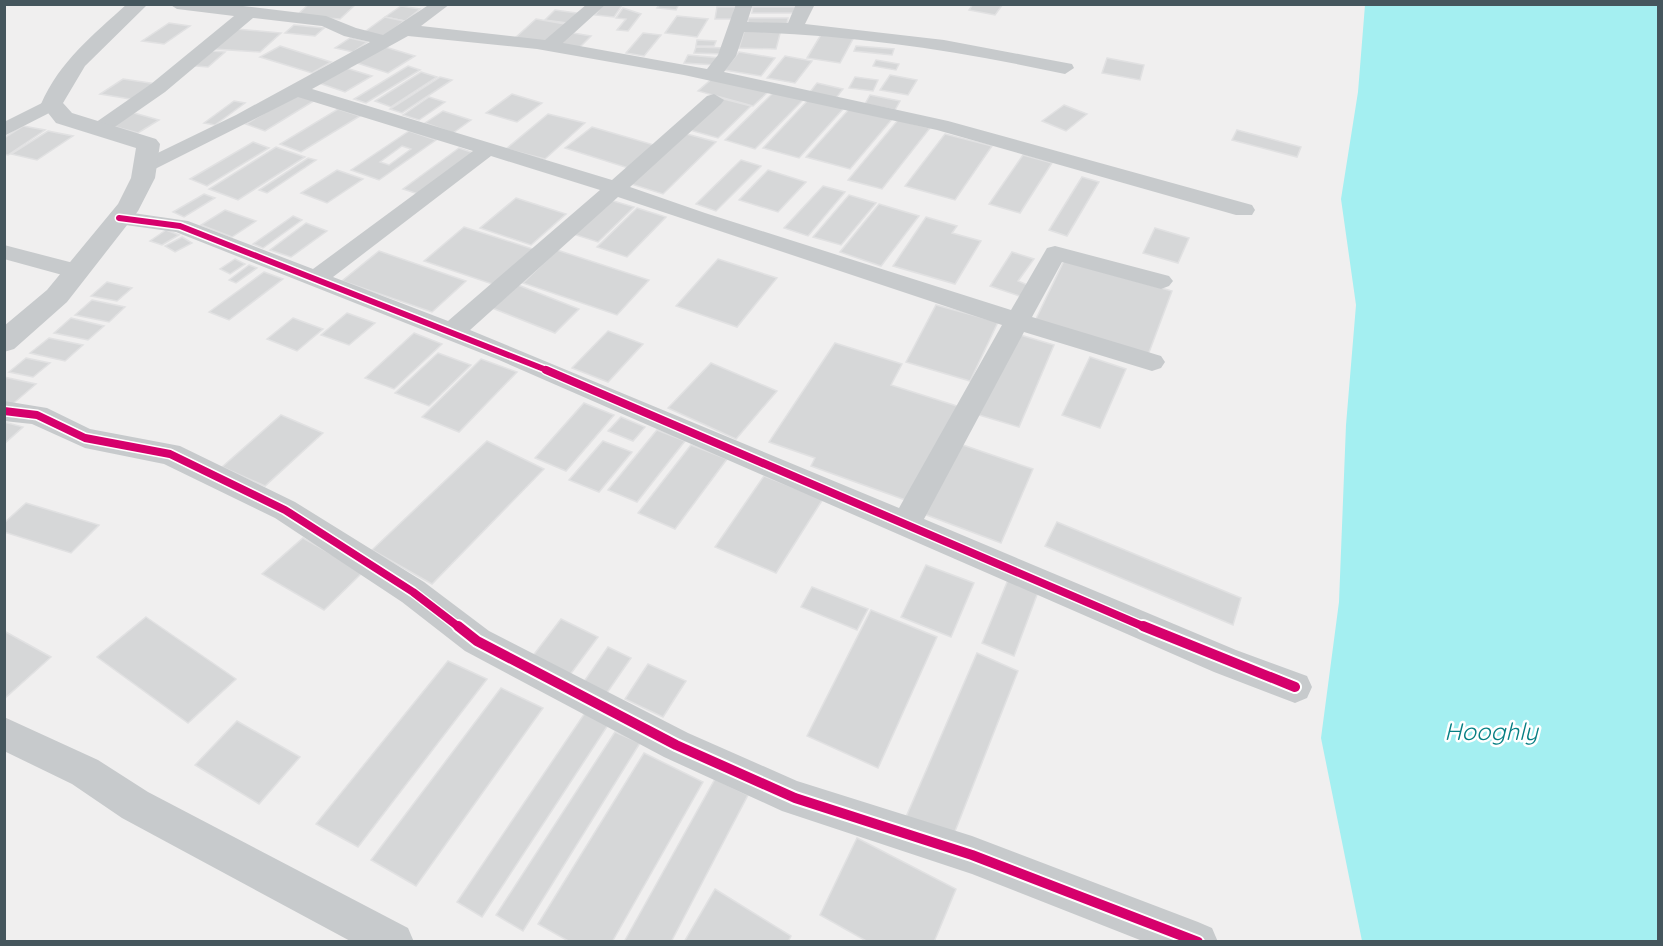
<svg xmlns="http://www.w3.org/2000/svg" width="1663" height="946" font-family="Quicksand,sans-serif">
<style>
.water{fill:#a4eff1}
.building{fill:#d6d7d8;stroke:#e1e1e2;stroke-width:1.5;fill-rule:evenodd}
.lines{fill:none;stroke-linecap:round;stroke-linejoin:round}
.minor{fill:#c7cacc;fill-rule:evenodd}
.tertiary{fill:#c7cacc;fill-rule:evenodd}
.cycleway-far2-casing{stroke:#fff;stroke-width:9}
.cycleway-far1-casing{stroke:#fff;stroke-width:11}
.cycleway-casing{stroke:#fff;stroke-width:14}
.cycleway-far2{stroke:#d6006c;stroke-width:6}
.cycleway-far1{stroke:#d6006c;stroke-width:8}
.cycleway{stroke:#d6006c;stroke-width:10}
.labels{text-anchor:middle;stroke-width:5;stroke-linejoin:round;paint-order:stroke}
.near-water-label{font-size:24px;font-style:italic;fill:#067f83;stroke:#fff}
</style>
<rect width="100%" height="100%" fill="#f0efef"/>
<polygon class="water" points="1365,5 1658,5 1658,941 1362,941 1321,738 1339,602 1346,425 1356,305 1341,199 1358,92"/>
<g class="building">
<polygon points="309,4 356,4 340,19 296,16"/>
<polygon points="603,4 623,4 614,17 595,15"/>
<polygon points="660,4 679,4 676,10 657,8"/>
<polygon points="973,4 1003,4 995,15 969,10"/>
<polygon points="401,6 420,9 405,21 385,17"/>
<polygon points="717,7 735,7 733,19 715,19"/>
<polygon points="753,7 795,7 794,13 752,13"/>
<polygon points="623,8 641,14 628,31 617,30 626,19 616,18"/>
<polygon points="555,10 584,14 575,24 545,20"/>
<polygon points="677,16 708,19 697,37 665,33"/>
<polygon points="385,17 404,21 383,37 363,33"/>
<polygon points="748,18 788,18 787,24 748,23"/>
<polygon points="536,19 571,25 552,43 514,39"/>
<polygon points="169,23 190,26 164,44 142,41"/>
<polygon points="294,25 324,28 315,36 285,33"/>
<polygon points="745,28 781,30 776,49 739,48"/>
<polygon points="236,29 281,33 260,52 214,49"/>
<polygon points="573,33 591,36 578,49 559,46"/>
<polygon points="643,33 661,35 644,56 626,53"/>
<polygon points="822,33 854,37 840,63 807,58"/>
<polygon points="350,38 367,42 353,52 335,48"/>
<polygon points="697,40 716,41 714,46 696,46"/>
<polygon points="280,46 331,62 312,73 260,57"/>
<polygon points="382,46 415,56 388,73 354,62"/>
<polygon points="856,46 894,49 892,55 854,51"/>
<polygon points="696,47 725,48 723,54 694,53"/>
<polygon points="212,51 225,52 208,67 195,66"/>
<polygon points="739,52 775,58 761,76 724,70"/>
<polygon points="688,55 720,58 716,65 684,63"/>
<polygon points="785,56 812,61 795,83 767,78"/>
<polygon points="1107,58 1144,65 1140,80 1102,73"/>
<polygon points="876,60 899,64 896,70 873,66"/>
<polygon points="408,66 420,70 366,103 354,99"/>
<polygon points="346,68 372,76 345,92 319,83"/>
<polygon points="421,72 437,77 391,107 375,101"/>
<polygon points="890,75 917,80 908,95 880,90"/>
<polygon points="440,77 452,80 402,113 390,109"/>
<polygon points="714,77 769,91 753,106 698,91"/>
<polygon points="855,77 878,80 873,91 849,88"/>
<polygon points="123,79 157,84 136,100 100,94"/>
<polygon points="817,83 843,89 836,98 810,92"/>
<polygon points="774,92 803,100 755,149 725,140"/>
<polygon points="298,93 317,99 265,131 246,124"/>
<polygon points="512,94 542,103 517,122 486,113"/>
<polygon points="870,95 900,101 895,110 865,104"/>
<polygon points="429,97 445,102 419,120 403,115"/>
<polygon points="720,98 751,106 718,138 686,129"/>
<polygon points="809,99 844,108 799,158 763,148"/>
<polygon points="234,101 245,103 215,125 204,123"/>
<polygon points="1064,105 1087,114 1066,131 1042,121"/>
<polygon points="851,107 893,118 850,169 806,157"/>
<polygon points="338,109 360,116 301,152 280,144"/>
<polygon points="127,111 159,120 138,133 105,124"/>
<polygon points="443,111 471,120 453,133 425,123"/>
<polygon points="548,114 585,123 545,159 506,149"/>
<polygon points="898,120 930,128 882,189 848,180"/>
<polygon points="23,126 45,130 8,155 4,154 4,138"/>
<polygon points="592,127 654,145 628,168 565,148"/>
<polygon points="1237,130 1301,147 1297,157 1232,140"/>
<polygon points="48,131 73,136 37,160 11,154"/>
<path d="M409,131l27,9 -57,40 -28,-10zM402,146l9,3 -22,16 -9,-3z"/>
<polygon points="683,133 716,142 663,194 628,183"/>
<polygon points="945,134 992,146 955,200 905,186"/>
<polygon points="253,142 269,148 207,186 190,179"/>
<polygon points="276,147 305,157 238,200 209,189"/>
<polygon points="459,148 477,154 421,195 403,189"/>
<polygon points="1023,155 1052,163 1020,213 989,204"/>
<polygon points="308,158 316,160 267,193 259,190"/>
<polygon points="741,160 761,166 716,211 696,204"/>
<polygon points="337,170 363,179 327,203 301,193"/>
<polygon points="768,170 806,182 778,212 739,200"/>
<polygon points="1082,177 1099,182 1067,236 1049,230"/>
<polygon points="823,186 845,192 808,236 784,228"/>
<polygon points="204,194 215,198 184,217 173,212"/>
<polygon points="849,195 876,203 841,245 813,237"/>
<polygon points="516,198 566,214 531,245 480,228"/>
<polygon points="610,200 634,207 598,242 573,234"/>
<polygon points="879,204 919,216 881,266 840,252"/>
<polygon points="637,208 666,217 627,257 597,247"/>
<polygon points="225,210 256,221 232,237 201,225"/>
<polygon points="293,216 302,220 263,248 253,244"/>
<polygon points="926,217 957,226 952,233 981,241 955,284 893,266"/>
<polygon points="306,223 327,231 291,257 270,250"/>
<polygon points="464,227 539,251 501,287 424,261"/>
<polygon points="1155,228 1189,238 1178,263 1143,253"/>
<polygon points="166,230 179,235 162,245 150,241"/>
<polygon points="182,237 192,243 175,252 165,246"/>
<polygon points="557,250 649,280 617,315 523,283"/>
<polygon points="379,251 466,281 432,312 342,281"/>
<polygon points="1012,252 1034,259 1018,281 1030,286 1028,299 990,286"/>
<polygon points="235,259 245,264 230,274 220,269"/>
<polygon points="718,259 777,278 737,327 676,306"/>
<polygon points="1064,261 1172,291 1148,355 1035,321"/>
<polygon points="249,265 257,268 236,283 229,280"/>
<polygon points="264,272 283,279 229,320 209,312"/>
<polygon points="107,282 132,288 117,301 91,296"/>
<polygon points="518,285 579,309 555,333 492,308"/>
<polygon points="92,300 125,307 109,322 75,315"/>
<polygon points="936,305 998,322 970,381 906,362"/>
<polygon points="347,313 375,323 349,345 321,335"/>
<polygon points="71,318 104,326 88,340 54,333"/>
<polygon points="293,318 323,329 297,351 267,339"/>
<polygon points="608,331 643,344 608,382 572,368"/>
<polygon points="414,333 442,344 394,389 365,378"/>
<polygon points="1017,334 1054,345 1019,427 979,415"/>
<polygon points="49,338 83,345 65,361 30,353"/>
<polygon points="835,343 902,364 891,385 960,407 911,502 811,466 815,458 769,442"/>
<polygon points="438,353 471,365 429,406 395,393"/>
<polygon points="1090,357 1126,369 1100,428 1062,415"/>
<polygon points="26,358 50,363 33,377 9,372"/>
<polygon points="481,359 517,372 459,432 422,417"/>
<polygon points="711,363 777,391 736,439 668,408"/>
<polygon points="4,377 36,384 9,407 4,406"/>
<polygon points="584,403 614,415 566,471 535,458"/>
<polygon points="281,415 323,433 265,486 222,467"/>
<polygon points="621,417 645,427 633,441 608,431"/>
<polygon points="4,422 23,427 4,444"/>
<polygon points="657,430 685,441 637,502 608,490"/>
<polygon points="487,441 544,469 432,584 372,550"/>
<polygon points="603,441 632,452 599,492 569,480"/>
<polygon points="960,444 1033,469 1001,543 924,514"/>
<polygon points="691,445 727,459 675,529 638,513"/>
<polygon points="764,476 823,499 776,573 715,547"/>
<polygon points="26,503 99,525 71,553 4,532 4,523"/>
<polygon points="1057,522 1241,598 1233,625 1045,546"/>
<polygon points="303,538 363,572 324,610 262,574"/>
<polygon points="926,565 974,583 951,637 901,617"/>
<polygon points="1010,575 1040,587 1014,656 982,643"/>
<polygon points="812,587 868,609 857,630 801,607"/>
<polygon points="871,610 937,637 878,768 807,736"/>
<polygon points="146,617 236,679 188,723 97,657"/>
<polygon points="561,619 598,637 569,676 532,657"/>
<polygon points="4,631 51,657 4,699"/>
<polygon points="608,647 631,658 604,697 581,686"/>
<polygon points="977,653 1018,671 952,839 906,817"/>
<polygon points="448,661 487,679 358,847 316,824"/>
<polygon points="648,664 686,681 663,717 625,699"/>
<polygon points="501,688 543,708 416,886 371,860"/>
<polygon points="587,710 610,722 482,917 457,902"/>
<polygon points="237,721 300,757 259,804 195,765"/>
<polygon points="615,732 640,743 523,931 496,915"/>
<polygon points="644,753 703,782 612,942 570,942 538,924"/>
<polygon points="715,779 748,795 671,942 624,942"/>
<polygon points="857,838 956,889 934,942 868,942 820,915"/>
<polygon points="715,889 791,936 788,942 684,942"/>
</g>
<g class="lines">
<g class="minor">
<path d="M169,4h57l100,12 30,12 27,7 47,-31h20l-29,22 124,14 42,-36h19l-43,39 144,26 11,-14 18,-51h17l-6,18 41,1 8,-19h19l-10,20 139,16 128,24 2,4 -9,6c-106,-23 -212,-39 -321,-42l-8,24 -12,16 224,49 304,84 3,5 -3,5h-16l-299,-85 -253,-55 -147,-26 -129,-13 -96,53 300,91 95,-84 7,-2 10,6 -3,4 -91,83 75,26 306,97 36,-62 8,-2 114,30 4,5 -4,5 -8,3 -99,-27 -30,55 129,39 4,6 -4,6 -9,3 -128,-39 -100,187 312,131 71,26 5,11 -5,11 -12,5 -81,-31 -715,-312 -323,-128 -65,-9 -3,-5 3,-5 8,-2 69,10 125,48 160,-118 -175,-54 -147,74h-14l-3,-4 3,-4 99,-48 134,-73 -26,-6 -22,-10 -69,-8 -88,74 -59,41h-14l-3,-4 3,-4 59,-41 83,-68 -57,-7zM491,156l109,34 -152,131 -115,-44zM618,197l384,128 -103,183 -429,-178z"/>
<polygon points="52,98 59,100 62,104 59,108 4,136 4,122"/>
<polygon points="4,245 85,266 89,271 85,276 77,279 4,259"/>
<polygon points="4,401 47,408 90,429 180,446 295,502 424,582 489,631 688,733 797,781 972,836 1198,922 1212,928 1218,942 1145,942 972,874 782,811 664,757 465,651 402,602 275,518 164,464 85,448 32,424 4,421"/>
<polygon points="4,717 98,760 148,792 408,928 414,942 352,942 122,818 72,784 4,751"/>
</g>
<path class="tertiary" d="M127,4h21l-63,62 -22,37 9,10 84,26 4,5 -5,34 -17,33 -71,91 -53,47 -10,3v-26l43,-36 71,-86 13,-26 5,-30 -80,-25 -15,-19c19,-43 52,-69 86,-100z"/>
<defs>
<polyline id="cycleway-far2" points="119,218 180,226 549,371"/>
<g id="cycleway-far1">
<polyline points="546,370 1147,628"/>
<polyline points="4,411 37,415 85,438 170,454 285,510 413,592 460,628"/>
</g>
<g id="cycleway">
<polyline points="458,626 477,641 676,745 795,798 972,855 1198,942"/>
<polyline points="1143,626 1295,687"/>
</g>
</defs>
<use href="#cycleway-far2" class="cycleway-far2-casing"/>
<use href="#cycleway-far1" class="cycleway-far1-casing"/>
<use href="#cycleway" class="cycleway-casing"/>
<use href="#cycleway-far2" class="cycleway-far2"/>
<use href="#cycleway-far1" class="cycleway-far1"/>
<use href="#cycleway" class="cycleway"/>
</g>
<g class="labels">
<g class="near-water-label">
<text x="1491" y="740">Hooghly</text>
</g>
</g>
<rect width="1663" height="946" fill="none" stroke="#45565d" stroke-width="12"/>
</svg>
